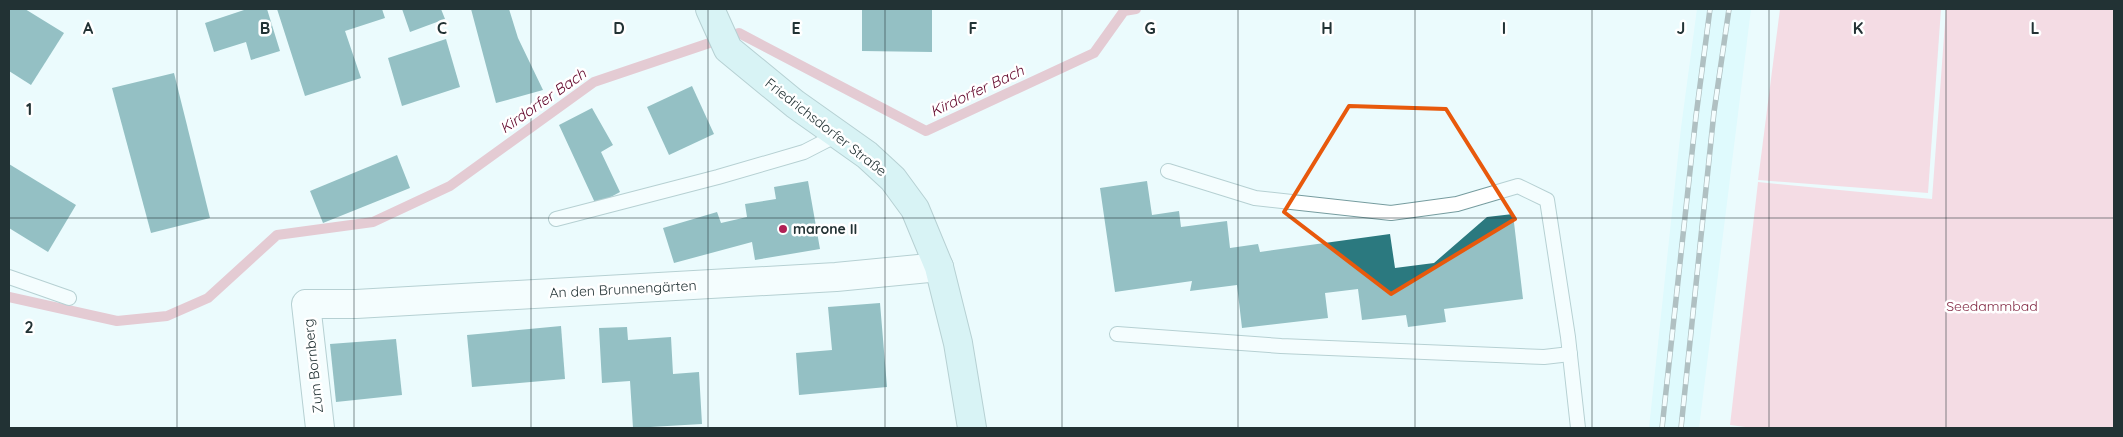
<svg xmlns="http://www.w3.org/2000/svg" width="2123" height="437" font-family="Quicksand,sans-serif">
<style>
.built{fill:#d0f8fc}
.green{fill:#feb7c6}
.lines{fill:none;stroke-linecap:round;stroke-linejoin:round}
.stream{stroke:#dc90a1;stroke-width:10}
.building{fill:#2b797f}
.lane-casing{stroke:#769c9f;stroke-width:16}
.street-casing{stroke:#769c9f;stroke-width:30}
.secondary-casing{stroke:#769c9f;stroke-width:30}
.lane{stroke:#fff;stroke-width:14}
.street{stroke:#fff;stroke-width:28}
.secondary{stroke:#c1e8eb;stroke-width:28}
.rail-casing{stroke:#68787a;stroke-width:5.5}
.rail{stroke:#fff;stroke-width:4;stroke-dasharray:11;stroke-linecap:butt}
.marked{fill:none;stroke:#e8590c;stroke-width:4;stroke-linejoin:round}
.grid{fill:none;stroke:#223234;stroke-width:1;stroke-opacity:0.55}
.poi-dot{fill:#b02055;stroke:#fff;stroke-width:2}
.labels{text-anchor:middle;stroke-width:5;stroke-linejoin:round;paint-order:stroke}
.street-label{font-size:14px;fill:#223234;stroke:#fff}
.poi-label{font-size:14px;font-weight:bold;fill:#223234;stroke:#fff;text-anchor:start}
.park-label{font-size:14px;fill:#822944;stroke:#fff}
.water-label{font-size:15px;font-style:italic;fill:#62062a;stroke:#fff}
.grid-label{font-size:16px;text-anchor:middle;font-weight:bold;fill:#223234;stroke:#fff;stroke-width:5;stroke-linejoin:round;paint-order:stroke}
</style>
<rect width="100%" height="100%" fill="#ebfbfd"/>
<polygon class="built" points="1697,9 1751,9 1699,428 1649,428 1681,128"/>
<g class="green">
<polygon points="1780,9 1941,9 1928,193 1758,180"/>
<polygon points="1946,9 2114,9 2114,428 1753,428 1730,425 1758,182 1932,199"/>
</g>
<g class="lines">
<polyline class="stream" points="9,297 117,321 167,316 208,298 277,235 373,222 450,186 594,82 739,33 926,131 1094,53 1124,11 1136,9"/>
</g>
<g class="building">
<polygon points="9,9 25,9 64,33 31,85 9,71"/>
<polygon points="247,9 267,9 280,51 251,60 246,42 214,52 205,23"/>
<polygon points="277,9 382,9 385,18 345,31 361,78 305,96"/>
<polygon points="402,9 441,9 445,19 410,32"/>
<polygon points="471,9 509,9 518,38 543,90 496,103"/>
<polygon points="862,9 932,9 932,52 862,51"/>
<polygon points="446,39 460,87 402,106 388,58"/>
<polygon points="174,73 210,218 151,233 112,88"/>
<polygon points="692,86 714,134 669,155 647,107"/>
<polygon points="592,108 613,145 601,152 620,192 596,205 559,125"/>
<polygon points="397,155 410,188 323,223 310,191"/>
<polygon points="9,164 76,205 48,252 9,228"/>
<polygon points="808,181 820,249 755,260 752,242 674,263 663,228 717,212 721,223 747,217 745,204 776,199 774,187"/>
<polygon points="1147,181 1152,215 1179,211 1181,227 1227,221 1230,248 1258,244 1260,252 1390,234 1395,268 1434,263 1487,217 1513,214 1523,299 1444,309 1446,322 1408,327 1406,315 1362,320 1358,289 1325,293 1328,318 1242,328 1237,285 1190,291 1192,281 1115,292 1100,188"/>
<polygon points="880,303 887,387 799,395 796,353 832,350 828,307"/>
<polygon points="561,326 565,379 472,387 467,335"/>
<polygon points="627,327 628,340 671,337 673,374 699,372 702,424 633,428 630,381 602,383 599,328"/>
<polygon points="396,339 402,395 336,402 330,344"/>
</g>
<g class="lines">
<defs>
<g id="lane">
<polyline points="1168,171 1255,198 1391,213 1457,204 1518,186 1547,200 1568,337 1578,428"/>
<polyline points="556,219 718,177 804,152 839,134"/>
<polyline points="9,277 69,298"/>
<polyline points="1117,334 1281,346 1544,357 1570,354"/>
</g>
<polyline id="street" points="320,428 306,304 356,304 836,277 939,267"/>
<polyline id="secondary" points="710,9 728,49 795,104 867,155 893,179 915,209 939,267 958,343 972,428"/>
</defs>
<use href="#lane" class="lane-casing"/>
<use href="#street" class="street-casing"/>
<use href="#secondary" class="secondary-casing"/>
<use href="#lane" class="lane"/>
<use href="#street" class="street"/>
<use href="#secondary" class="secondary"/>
<defs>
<g id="rail">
<polyline points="1662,428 1696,116 1710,9"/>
<polyline points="1681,428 1714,112 1729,9"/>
</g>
</defs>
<use href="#rail" class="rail-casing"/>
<use href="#rail" class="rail"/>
</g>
<path d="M0 0H2123V437H0ZM1349,106l97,3 69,110 -124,75 -107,-82z" fill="#ebfbfd" fill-opacity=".55" fill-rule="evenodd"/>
<path class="marked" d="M1349,106l97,3 69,110 -124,75 -107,-82z"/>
<path class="grid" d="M177,9v419M354,9v419M531,9v419M708,9v419M885,9v419M1062,9v419M1238,9v419M1415,9v419M1592,9v419M1769,9v419M1946,9v419M9,218h2105"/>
<circle class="poi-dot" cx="783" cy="229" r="5"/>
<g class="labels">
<g class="street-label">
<text transform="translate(826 127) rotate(38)" y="5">Friedrichsdorfer Straße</text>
<text transform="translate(623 289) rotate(-3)" y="5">An den Brunnengärten</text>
<text transform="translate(313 366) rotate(-96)" y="5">Zum Bornberg</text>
</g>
<g class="poi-label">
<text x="793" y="234">marone II</text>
</g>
<g class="park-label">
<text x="1992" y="311">Seedammbad</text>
</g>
<g class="water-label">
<text transform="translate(977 91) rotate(-25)" y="5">Kirdorfer Bach</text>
<text transform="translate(543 101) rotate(-35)" y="5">Kirdorfer Bach</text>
</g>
</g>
<g class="grid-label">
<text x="88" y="34">A</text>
<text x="265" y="34">B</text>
<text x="442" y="34">C</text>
<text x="619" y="34">D</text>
<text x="796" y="34">E</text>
<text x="973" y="34">F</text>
<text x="1150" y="34">G</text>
<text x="1327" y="34">H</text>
<text x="1504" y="34">I</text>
<text x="1681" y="34">J</text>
<text x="1858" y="34">K</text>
<text x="2035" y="34">L</text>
<text x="29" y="115">1</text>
<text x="29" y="333">2</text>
</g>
<rect width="2123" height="437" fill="none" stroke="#223234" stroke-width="20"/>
</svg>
